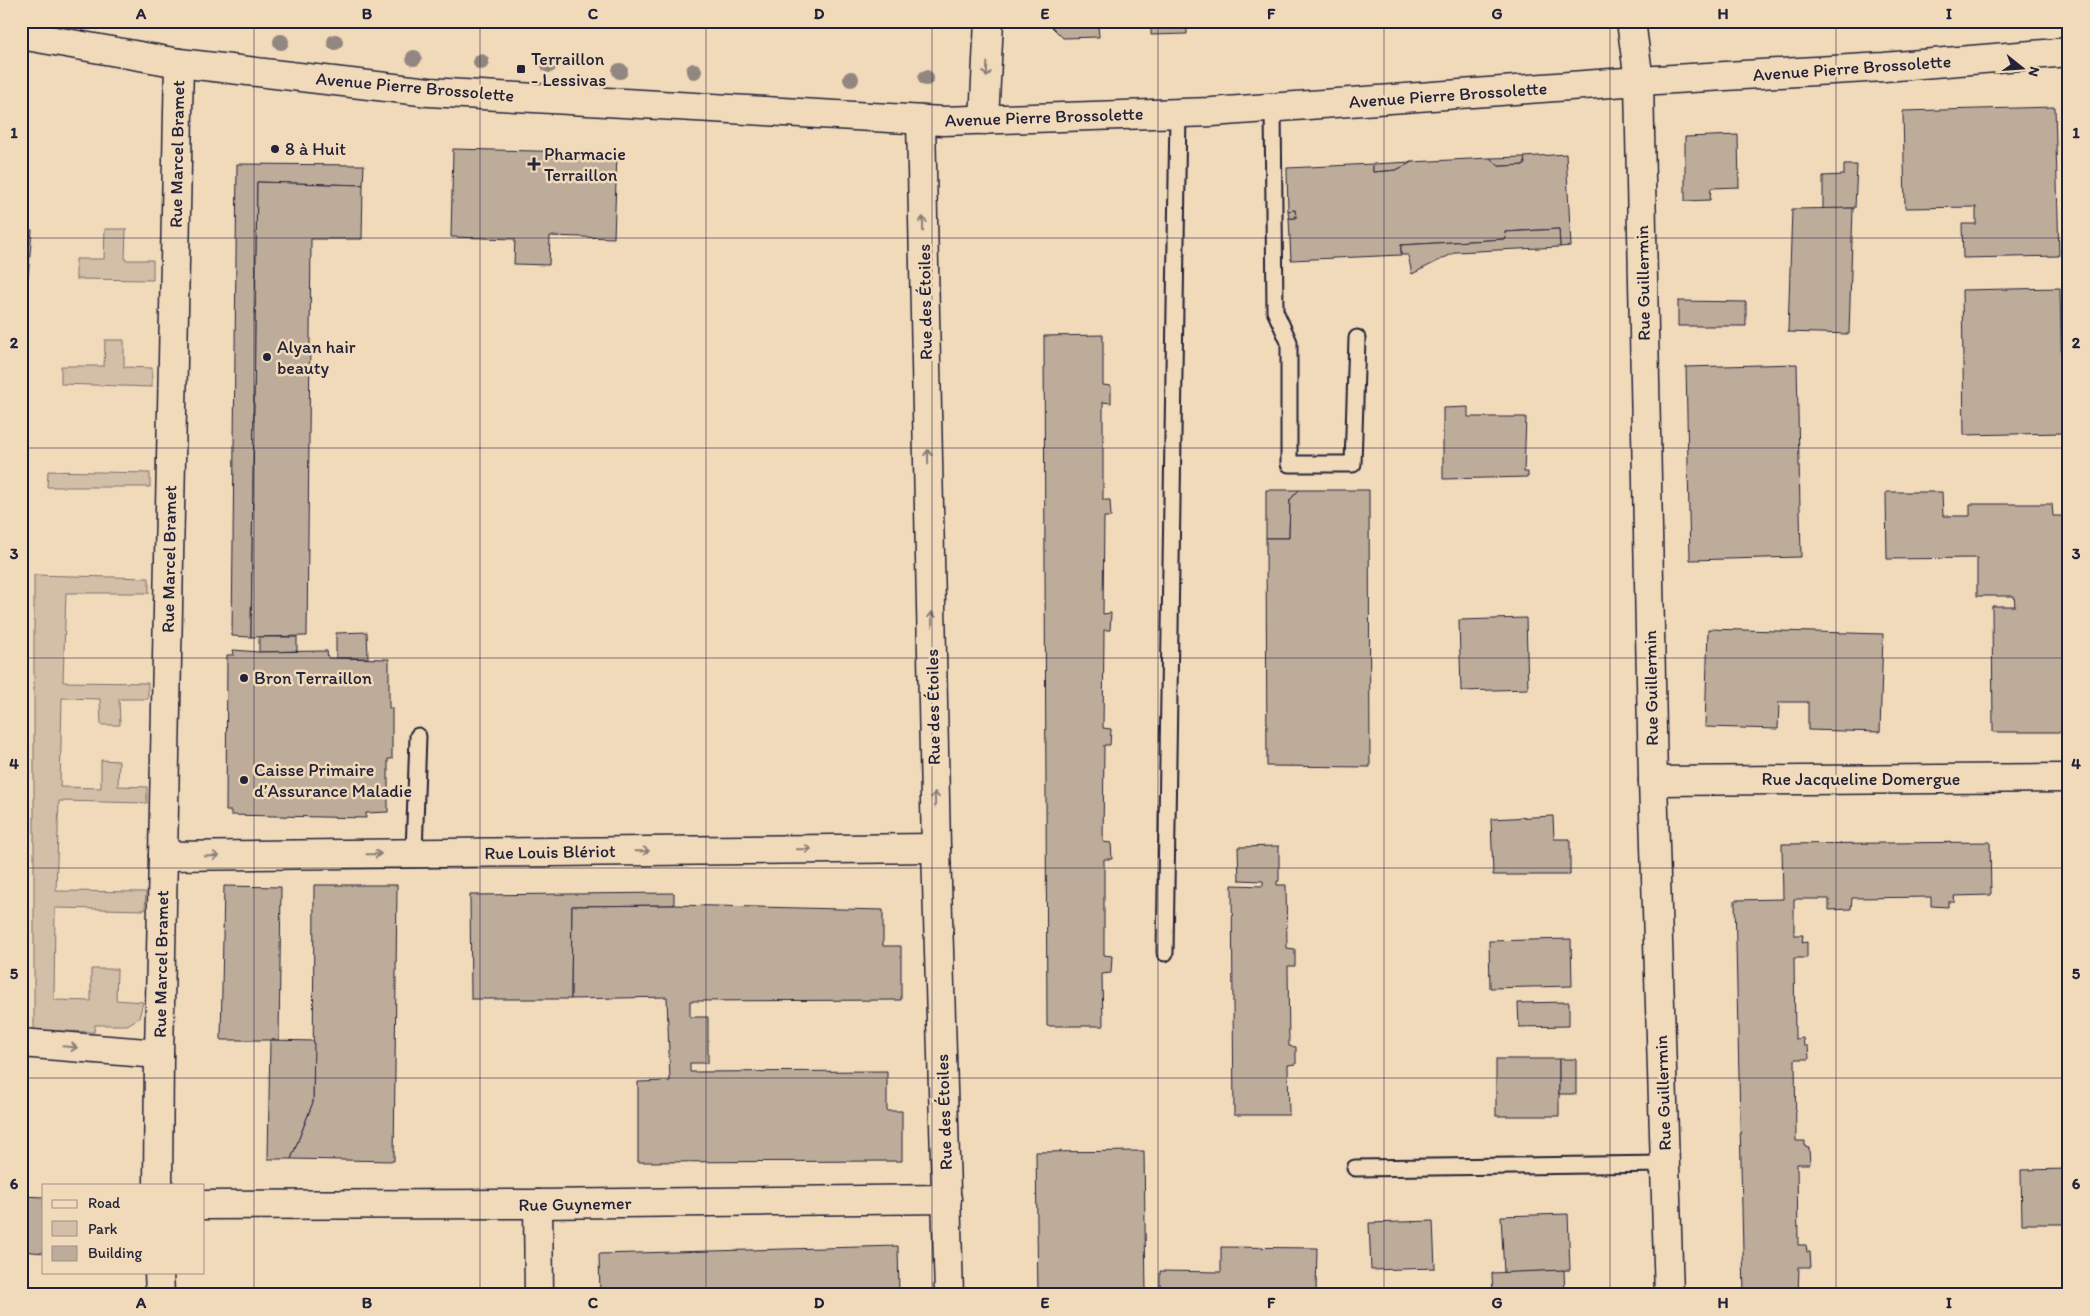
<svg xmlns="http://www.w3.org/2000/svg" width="2090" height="1316" font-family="Itim,sans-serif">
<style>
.green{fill:#d3bfa7;stroke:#7a7071}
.building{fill:#beac9b;stroke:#22223b}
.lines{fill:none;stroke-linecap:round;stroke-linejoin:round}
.service-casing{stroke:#22223b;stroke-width:19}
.minor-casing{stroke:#22223b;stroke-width:31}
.service{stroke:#f1daba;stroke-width:15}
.minor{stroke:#f1daba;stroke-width:28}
.tree{fill:#928680}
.oneway{stroke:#8a7e7a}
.grid{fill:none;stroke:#22223b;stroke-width:1;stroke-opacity:0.55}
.poi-dot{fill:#22223b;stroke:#f1daba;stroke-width:2}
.labels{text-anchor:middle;stroke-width:5;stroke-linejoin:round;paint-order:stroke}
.poi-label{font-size:18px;fill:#22223b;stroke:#f1daba;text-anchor:start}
.street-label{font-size:18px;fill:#22223b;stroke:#f1daba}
.neatline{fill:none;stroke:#22223b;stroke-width:2}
.grid-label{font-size:16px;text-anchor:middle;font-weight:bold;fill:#22223b}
</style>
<rect width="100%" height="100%" fill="#f1daba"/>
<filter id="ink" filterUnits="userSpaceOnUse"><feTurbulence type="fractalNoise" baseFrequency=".02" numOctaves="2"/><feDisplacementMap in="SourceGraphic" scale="10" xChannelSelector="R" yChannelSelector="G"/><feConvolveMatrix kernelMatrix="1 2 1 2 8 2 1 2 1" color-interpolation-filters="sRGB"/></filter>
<g filter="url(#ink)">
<g class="green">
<polygon points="105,229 126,229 125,260 153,260 153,280 76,279 76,259 104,259"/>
<polygon points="105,340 124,340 124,367 152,368 152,387 61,384 61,366 104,366"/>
<polygon points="48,471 150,473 150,487 47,487"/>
<polygon points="34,575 149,578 149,593 66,593 63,682 148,683 148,699 119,699 120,725 101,725 100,699 62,698 60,787 101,788 101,760 119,761 118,786 147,787 147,803 59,801 56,891 146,892 145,910 55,908 54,1000 91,1001 91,969 117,969 116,1000 143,1002 139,1018 127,1025 95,1025 94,1032 34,1030"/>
</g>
<g class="building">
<polygon points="1046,21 1058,21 1062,26 1098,25 1099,37 1063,38"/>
<polygon points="1058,21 1194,21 1194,22 1062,26"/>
<polygon points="1187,22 1187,34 1151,35 1151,23"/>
<polygon points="2055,107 2059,256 1963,258 1962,224 1976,224 1976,207 1905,208 1903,111"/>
<polygon points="1738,135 1739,187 1711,188 1710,200 1685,201 1685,137"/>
<polygon points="453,149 617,153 614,238 550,236 549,265 514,264 515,239 451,237"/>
<polygon points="1566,154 1571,246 1560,247 1559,229 1521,231 1505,232 1506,239 1401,245 1401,255 1291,260 1289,218 1296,218 1295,210 1288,211 1287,168 1373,164 1373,172 1396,170 1412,162 1490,158 1499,166 1525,165 1524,157"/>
<polygon points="1524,157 1525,165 1499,166 1490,158"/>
<polygon points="1412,162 1396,170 1373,172 1373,164"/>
<polygon points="237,164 364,165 363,185 257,182 251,637 232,636"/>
<polygon points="1844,165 1857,165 1855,208 1823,209 1823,176 1844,175"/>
<polygon points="257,182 363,185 362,239 311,239 307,636 251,637"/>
<polygon points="1853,208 1849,334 1788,332 1792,209"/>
<polygon points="1295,210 1296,218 1289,218 1288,211"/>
<polygon points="21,229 32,230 28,277 21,276"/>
<polygon points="1559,229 1560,247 1456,252 1412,274 1408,255 1401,255 1401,245 1506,239 1505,232"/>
<polygon points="2060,288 2063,433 1964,435 1962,290"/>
<polygon points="1678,301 1746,302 1746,326 1678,326"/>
<polygon points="1103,335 1103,385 1111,386 1111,403 1103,402 1103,500 1110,500 1111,517 1104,517 1103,614 1111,613 1110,630 1104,630 1103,728 1111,729 1110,745 1104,745 1103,842 1111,843 1112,859 1104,859 1104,955 1112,956 1111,973 1102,974 1103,1026 1047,1026 1044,336"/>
<polygon points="1797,364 1801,557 1690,560 1686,367"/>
<polygon points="1468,407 1468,417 1526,417 1524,472 1528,472 1528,477 1443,479 1443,408"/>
<polygon points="1266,490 1299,490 1290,500 1289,538 1266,538"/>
<polygon points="1299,490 1369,490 1370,767 1267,766 1266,538 1289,538 1290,500"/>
<polygon points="1886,492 1942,492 1943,516 1970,516 1970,504 2052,504 2053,516 2069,516 2069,732 1993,732 1992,606 2015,606 2014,596 1977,596 1977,558 1887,559"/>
<polygon points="1526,618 1528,689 1461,691 1459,620"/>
<polygon points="1708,629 1883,634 1880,732 1808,730 1808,702 1779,702 1778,729 1705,727"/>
<polygon points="367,632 368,658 336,658 336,633"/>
<polygon points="259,637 297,637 297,651 259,652"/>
<polygon points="233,650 259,652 327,651 328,658 389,659 389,708 392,708 392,759 388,759 388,812 366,813 366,818 231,815 231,811 226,811 227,655 234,655"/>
<polygon points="1553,816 1554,839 1570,839 1570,875 1493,875 1491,819"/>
<polygon points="1990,842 1991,895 1954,896 1955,902 1948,902 1948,907 1931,906 1931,897 1852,898 1851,909 1829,910 1829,899 1794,899 1794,935 1803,935 1802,943 1807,942 1807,958 1794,958 1795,1039 1803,1038 1804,1046 1808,1046 1809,1059 1795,1059 1796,1141 1805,1141 1805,1147 1809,1148 1810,1164 1797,1164 1798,1245 1806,1245 1807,1252 1810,1252 1811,1267 1799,1267 1798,1295 1744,1295 1735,900 1783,899 1782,844"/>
<polygon points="1279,846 1279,881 1277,881 1277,885 1286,885 1287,948 1295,949 1295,966 1288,966 1289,1046 1296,1047 1296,1064 1288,1065 1289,1115 1234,1115 1232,885 1263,886 1263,881 1239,880 1238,847"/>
<polygon points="314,885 397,885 394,1161 291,1159 313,1102"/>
<polygon points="224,886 281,887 279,1040 221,1040"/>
<polygon points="674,893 674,905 572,906 571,999 471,999 470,895"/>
<polygon points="674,905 883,910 883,946 901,946 901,1000 690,1001 690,1017 708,1017 708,1063 690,1063 690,1072 887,1071 887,1111 902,1111 902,1161 638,1162 638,1082 670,1081 667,997 571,999 572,906"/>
<polygon points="1571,939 1572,986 1490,988 1489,941"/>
<polygon points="1569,1002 1569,1026 1519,1027 1518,1003"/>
<polygon points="270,1040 314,1041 313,1102 291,1159 268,1159"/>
<rect x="1496" y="1059" width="63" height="57"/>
<rect x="1559" y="1059" width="17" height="35"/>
<polygon points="1144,1151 1146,1295 1038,1295 1036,1152"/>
<polygon points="2069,1169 2069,1224 2022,1224 2021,1170"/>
<polygon points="21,1196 44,1197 44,1253 21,1251"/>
<polygon points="1568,1214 1570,1270 1504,1273 1501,1216"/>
<polygon points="1433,1221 1435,1268 1371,1270 1369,1223"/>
<polygon points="898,1246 899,1295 600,1295 599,1254"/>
<polygon points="1221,1247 1317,1248 1316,1295 1160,1295 1160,1271 1221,1272"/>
<polygon points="1564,1270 1565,1295 1493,1295 1492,1273"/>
</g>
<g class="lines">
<defs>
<g id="service">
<polyline points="1273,108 1275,311 1289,342 1289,464 1353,464 1357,338"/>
<polyline points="414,853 418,736"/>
<polyline points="1165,953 1178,113"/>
<polyline points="1355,1168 1665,1164"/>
</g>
<g id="minor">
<polyline points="1631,21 1639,81 1653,781 1669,1295"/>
<polyline points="21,35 179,63 429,92 943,121 1212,112 1639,81 1884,67 2069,52"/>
<polyline points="921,120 936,848 949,1295"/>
<polyline points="984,120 989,21"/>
<polyline points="1653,781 2069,778"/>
<polyline points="163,856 936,848"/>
<polyline points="21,1043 159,1054"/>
<polyline points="158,1185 159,1054 179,63"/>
<polyline points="538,1204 539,1295"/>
<polyline points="204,1205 538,1204 947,1199"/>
<polyline points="159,1272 160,1295"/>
</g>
</defs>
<use href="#service" class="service-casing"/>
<use href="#minor" class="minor-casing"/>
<use href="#service" class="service"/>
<use href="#minor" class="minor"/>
</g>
<g class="tree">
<circle cx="281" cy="42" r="8"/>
<circle cx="335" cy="42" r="8"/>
<circle cx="414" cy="58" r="8"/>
<circle cx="481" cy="62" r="8"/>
<circle cx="549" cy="65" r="8"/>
<circle cx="620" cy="71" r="8"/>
<circle cx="694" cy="71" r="8"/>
<circle cx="926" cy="78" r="8"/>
<circle cx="851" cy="79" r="8"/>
</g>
<defs><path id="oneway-shaft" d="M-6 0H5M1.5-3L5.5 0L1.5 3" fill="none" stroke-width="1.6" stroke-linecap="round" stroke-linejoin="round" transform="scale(1.25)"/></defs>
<g class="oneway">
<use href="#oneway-shaft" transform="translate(987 70) rotate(92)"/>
<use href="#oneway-shaft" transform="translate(923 224) rotate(-91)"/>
<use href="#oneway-shaft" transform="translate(928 457) rotate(-91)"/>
<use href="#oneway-shaft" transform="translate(932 619) rotate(-91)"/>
<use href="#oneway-shaft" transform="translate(935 799) rotate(-91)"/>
<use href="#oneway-shaft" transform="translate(804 849) rotate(-1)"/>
<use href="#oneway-shaft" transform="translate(642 851) rotate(-1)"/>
<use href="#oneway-shaft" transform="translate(374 854) rotate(-1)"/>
<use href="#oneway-shaft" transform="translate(212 856) rotate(-1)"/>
<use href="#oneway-shaft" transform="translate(70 1047) rotate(5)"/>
</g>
</g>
<path class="grid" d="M254,21v1274M480,21v1274M706,21v1274M932,21v1274M1158,21v1274M1384,21v1274M1610,21v1274M1836,21v1274M21,238h2048M21,448h2048M21,658h2048M21,868h2048M21,1078h2048"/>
<g class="poi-dot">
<rect x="516" y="64" width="10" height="10" rx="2.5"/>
<circle cx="275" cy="149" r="5"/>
<path d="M531.5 156.5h5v5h5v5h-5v5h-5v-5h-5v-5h5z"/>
<circle cx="267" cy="357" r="5"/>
<circle cx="244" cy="678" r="5"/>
<circle cx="244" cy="780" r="5"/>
</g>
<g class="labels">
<g class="poi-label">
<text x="531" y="65">Terraillon<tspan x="531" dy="21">- Lessivas</tspan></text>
<text x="285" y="155">8 à Huit</text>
<text x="544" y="160">Pharmacie<tspan x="544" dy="21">Terraillon</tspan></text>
<text x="277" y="353">Alyan hair<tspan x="277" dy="21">beauty</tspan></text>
<text x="254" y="684">Bron Terraillon</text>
<text x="254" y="776">Caisse Primaire<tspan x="254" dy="21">d’Assurance Maladie</tspan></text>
</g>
<g class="street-label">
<text transform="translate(1852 68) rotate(-4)" y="6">Avenue Pierre Brossolette</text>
<text transform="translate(415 87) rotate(5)" y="6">Avenue Pierre Brossolette</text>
<text transform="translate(1448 95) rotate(-4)" y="6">Avenue Pierre Brossolette</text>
<text transform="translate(1044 117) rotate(-2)" y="6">Avenue Pierre Brossolette</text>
<text transform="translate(177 154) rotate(-89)" y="6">Rue Marcel Bramet</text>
<text transform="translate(1643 283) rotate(-91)" y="6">Rue Guillermin</text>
<text transform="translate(925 302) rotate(-91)" y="6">Rue des Étoiles</text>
<text transform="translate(169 559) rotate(-89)" y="6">Rue Marcel Bramet</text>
<text transform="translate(1651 688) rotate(-91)" y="6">Rue Guillermin</text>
<text transform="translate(933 707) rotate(-91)" y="6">Rue des Étoiles</text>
<text x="1861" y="785">Rue Jacqueline Domergue</text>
<text transform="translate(550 852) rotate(-1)" y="6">Rue Louis Blériot</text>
<text transform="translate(161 964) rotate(-89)" y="6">Rue Marcel Bramet</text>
<text transform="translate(1663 1093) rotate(-92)" y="6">Rue Guillermin</text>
<text transform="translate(944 1112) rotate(-92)" y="6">Rue des Étoiles</text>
<text transform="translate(575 1204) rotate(-1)" y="6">Rue Guynemer</text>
</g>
</g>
<rect width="2090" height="1316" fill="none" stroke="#f1daba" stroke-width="55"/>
<rect x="42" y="1184" width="162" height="90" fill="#f1daba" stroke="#9e9087"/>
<rect x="52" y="1200" width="25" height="8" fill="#f1daba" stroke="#9e9087"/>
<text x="88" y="1208" font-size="15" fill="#22223b">Road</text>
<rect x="52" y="1221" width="25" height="15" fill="#d3bfa7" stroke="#9e9087"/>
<text x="88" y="1234" font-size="15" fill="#22223b">Park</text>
<rect x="52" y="1246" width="25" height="15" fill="#beac9b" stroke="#9e9087"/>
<text x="88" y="1258" font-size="15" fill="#22223b">Building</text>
<g transform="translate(2022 68) rotate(107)" stroke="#f1daba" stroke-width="4" paint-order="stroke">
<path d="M0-4L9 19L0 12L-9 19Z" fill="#22223b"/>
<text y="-8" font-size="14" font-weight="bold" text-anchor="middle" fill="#22223b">N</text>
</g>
<rect x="28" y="28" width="2034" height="1260" class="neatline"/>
<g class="grid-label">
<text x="141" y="19">A</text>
<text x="367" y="19">B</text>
<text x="593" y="19">C</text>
<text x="819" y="19">D</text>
<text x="1045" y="19">E</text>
<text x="1271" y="19">F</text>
<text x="1497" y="19">G</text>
<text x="1723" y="19">H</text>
<text x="1949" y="19">I</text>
<text x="14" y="138">1</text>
<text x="2076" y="138">1</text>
<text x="14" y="348">2</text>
<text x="2076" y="348">2</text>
<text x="14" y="559">3</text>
<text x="2076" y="559">3</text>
<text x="14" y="769">4</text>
<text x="2076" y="769">4</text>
<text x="14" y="979">5</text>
<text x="2076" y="979">5</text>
<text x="14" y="1189">6</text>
<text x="2076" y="1189">6</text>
<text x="141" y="1308">A</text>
<text x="367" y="1308">B</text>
<text x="593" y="1308">C</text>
<text x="819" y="1308">D</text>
<text x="1045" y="1308">E</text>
<text x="1271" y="1308">F</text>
<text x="1497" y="1308">G</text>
<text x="1723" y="1308">H</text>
<text x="1949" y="1308">I</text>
</g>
</svg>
